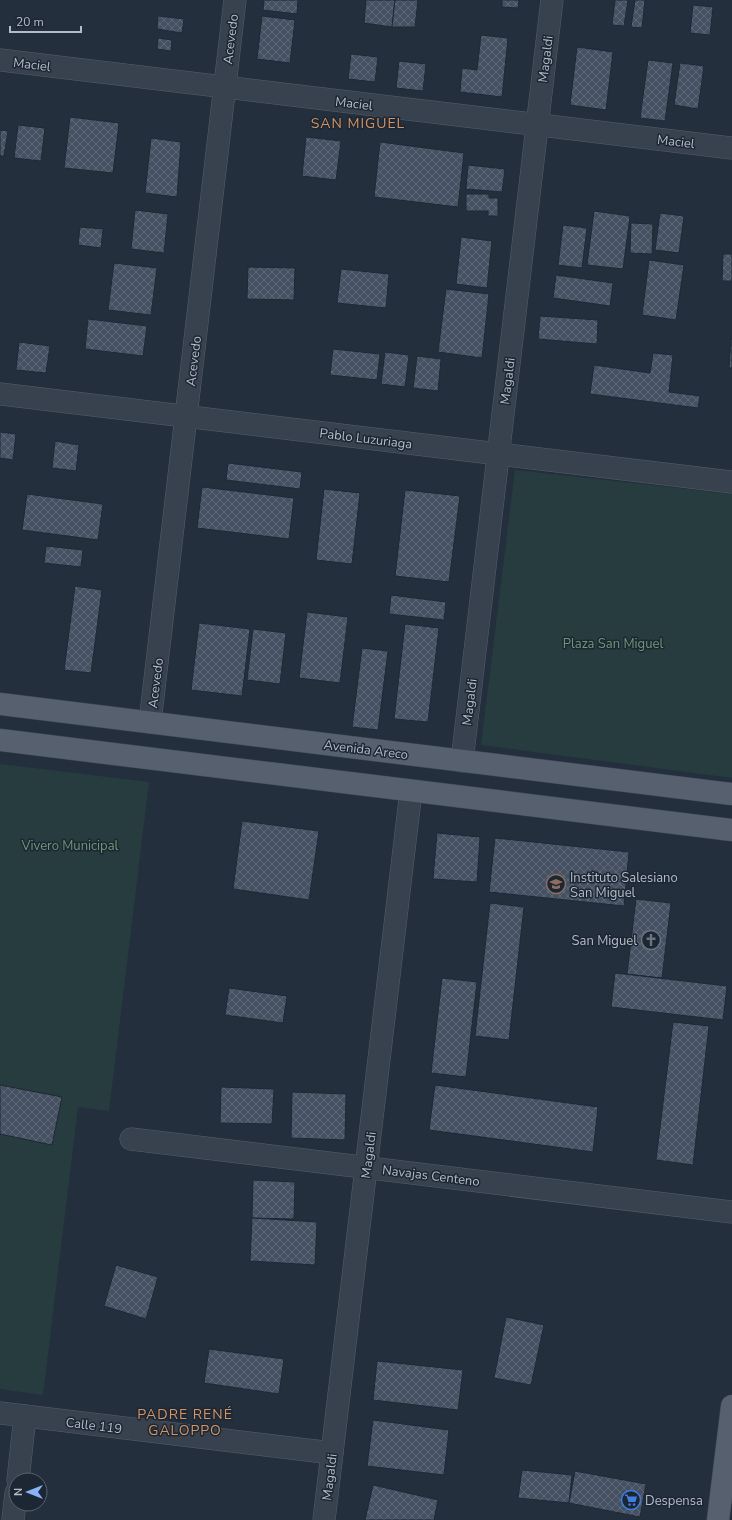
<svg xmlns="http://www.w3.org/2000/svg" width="732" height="1520" font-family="'Nunito Sans',sans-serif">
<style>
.green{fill:#263c3f}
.building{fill:url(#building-cross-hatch);stroke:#1f2835}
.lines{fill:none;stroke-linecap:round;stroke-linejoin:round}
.minor-casing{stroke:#565f6c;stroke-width:23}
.major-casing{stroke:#414a57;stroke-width:23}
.minor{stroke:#38414e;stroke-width:22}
.major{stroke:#56606e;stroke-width:22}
.labels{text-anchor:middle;stroke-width:3;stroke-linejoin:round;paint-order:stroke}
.street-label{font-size:13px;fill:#b4bcc9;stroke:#1d2633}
.park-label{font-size:13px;fill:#6b9a76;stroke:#1d2633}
.poi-label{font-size:13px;fill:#b4bcc9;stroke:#1d2633;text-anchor:start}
.neighbourhood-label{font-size:14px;letter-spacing:1px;fill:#d59563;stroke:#1d2633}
</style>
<defs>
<pattern id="building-cross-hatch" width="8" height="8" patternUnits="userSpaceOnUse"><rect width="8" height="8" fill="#455162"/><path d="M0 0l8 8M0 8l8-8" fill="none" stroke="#5d6877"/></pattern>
</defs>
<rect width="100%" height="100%" fill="#242f3e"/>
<g class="green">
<polygon points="515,470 732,494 732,778 481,745"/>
<polygon points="0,764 149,782 109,1111 78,1107 43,1395 0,1389"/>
</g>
<g class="building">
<polygon points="264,0 298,0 297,14 263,10"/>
<polygon points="366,0 395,0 392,27 364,23"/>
<polygon points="395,0 418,0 415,27 392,27"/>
<polygon points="502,0 519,0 518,8 502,7"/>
<polygon points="615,0 628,0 624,26 612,25"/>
<polygon points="635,0 645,0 642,28 631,27"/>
<polygon points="693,5 713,7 710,35 690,33"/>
<polygon points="158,16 184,19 182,33 157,29"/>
<polygon points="262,16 295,20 290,63 257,59"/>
<polygon points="481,35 508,38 502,97 460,92 462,68 477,70"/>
<polygon points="158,38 172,40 171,51 157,49"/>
<polygon points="577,47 613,52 606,110 570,105"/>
<polygon points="351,54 378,57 375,82 348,79"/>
<polygon points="648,60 673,63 665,121 640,118"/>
<polygon points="399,61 426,64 423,91 396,88"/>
<polygon points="680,63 704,66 698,109 674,105"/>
<polygon points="70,117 119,123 113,173 64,168"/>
<polygon points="18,125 45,128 41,161 14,158"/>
<polygon points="0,130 8,131 4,156 0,156"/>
<polygon points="306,137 341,141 336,180 302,176"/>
<polygon points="151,138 181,142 177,197 145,193"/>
<polygon points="380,142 464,153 458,207 374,197"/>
<polygon points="468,165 505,169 502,192 466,189"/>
<polygon points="466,194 489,194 489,198 498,198 498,216 488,216 488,211 466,211"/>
<polygon points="135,210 168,214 164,253 131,249"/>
<polygon points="594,211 630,216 623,269 587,265"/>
<polygon points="660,213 684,216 679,253 655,250"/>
<polygon points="631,223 653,224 652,254 630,253"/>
<polygon points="563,225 587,228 582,268 558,265"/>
<polygon points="80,227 103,229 101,248 78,245"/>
<polygon points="461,237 492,241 487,288 456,284"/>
<polygon points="723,254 732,254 732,281 722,281"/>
<polygon points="649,260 684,265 676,320 642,315"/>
<polygon points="114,263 157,268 151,315 108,310"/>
<polygon points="248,267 295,268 294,300 247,299"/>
<polygon points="341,269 389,274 386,308 337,303"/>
<polygon points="556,275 613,283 610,306 553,298"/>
<polygon points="446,289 489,294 482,358 438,352"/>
<polygon points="540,316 598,320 597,344 538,339"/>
<polygon points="88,319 147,326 143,356 85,349"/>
<polygon points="731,339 732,339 732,368 729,368"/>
<polygon points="19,342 50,346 46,373 16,370"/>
<polygon points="333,349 380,354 377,380 330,375"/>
<polygon points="385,352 409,355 405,387 381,384"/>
<polygon points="653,353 673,355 669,392 700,396 698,408 590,394 594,365 650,373"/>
<polygon points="417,356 441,359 438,391 413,388"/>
<polygon points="0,432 16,434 13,460 0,458"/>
<polygon points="55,441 79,445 76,471 52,468"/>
<polygon points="228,463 302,472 300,489 226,480"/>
<polygon points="202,487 294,498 289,539 197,528"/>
<polygon points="324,489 360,493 352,564 316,560"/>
<polygon points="405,490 460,496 449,582 395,576"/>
<polygon points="27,494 103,504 98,540 22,530"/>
<polygon points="46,546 83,550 81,567 44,563"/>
<polygon points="75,586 102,590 91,673 64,670"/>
<polygon points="391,595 446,602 444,620 389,614"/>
<polygon points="307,612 348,617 340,683 299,678"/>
<polygon points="199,623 250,629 242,696 191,690"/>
<polygon points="405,624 439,628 428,722 394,719"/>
<polygon points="253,629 286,633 280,684 247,680"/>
<polygon points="362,648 388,651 378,730 352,727"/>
<polygon points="242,821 319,831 309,900 233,889"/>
<polygon points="437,833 480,837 477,882 433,879"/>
<polygon points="495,838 629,852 624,906 489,892"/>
<polygon points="636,899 671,903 662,978 627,974"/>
<polygon points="490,903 524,907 509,1040 475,1036"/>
<polygon points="615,973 727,986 723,1020 611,1007"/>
<polygon points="442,978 477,982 466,1077 431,1073"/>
<polygon points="229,988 287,996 283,1023 225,1015"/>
<polygon points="673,1022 709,1026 693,1165 656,1160"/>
<polygon points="0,1085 62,1097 52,1145 0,1134"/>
<polygon points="435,1085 598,1107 593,1152 429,1130"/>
<polygon points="221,1087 274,1089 272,1124 220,1123"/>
<polygon points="292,1092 346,1094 345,1140 291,1138"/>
<polygon points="253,1180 295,1182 294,1219 252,1218"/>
<polygon points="252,1218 317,1222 315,1265 250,1261"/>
<polygon points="116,1265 158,1277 146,1319 104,1306"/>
<polygon points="506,1317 544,1325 531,1385 494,1378"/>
<polygon points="209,1349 284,1359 279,1394 204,1383"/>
<polygon points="377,1361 463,1370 458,1410 373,1400"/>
<polygon points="373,1420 449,1430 444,1475 367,1466"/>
<polygon points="522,1470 572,1475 569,1503 518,1498"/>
<polygon points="575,1471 646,1484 640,1517 569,1503"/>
<polygon points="373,1485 438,1500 434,1520 365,1520"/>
</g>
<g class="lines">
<defs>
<g id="minor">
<polyline points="0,60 732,148"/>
<polyline points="0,394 732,482"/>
<polyline points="150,722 235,0"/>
<polyline points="462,761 552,0"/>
<polyline points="131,1139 732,1212"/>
<polyline points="0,1413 332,1453"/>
<polyline points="18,1480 25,1416"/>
<polyline points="13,1520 16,1493"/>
<polyline points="324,1520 411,791"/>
</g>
<g id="major">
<polyline points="0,704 732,794"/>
<polyline points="0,740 732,830"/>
<polyline points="718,1520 732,1406"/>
</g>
</defs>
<use href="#minor" class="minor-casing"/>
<use href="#major" class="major-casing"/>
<use href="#minor" class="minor"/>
<use href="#major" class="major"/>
</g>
<defs>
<symbol id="school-ring" viewBox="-11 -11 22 22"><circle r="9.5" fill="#1d2633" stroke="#8d6e63" stroke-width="1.5"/><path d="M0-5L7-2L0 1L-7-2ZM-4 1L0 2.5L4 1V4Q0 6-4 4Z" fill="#8d6e63"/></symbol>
<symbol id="church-ring" viewBox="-11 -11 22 22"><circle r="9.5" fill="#1d2633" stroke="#6b7280" stroke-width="1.5"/><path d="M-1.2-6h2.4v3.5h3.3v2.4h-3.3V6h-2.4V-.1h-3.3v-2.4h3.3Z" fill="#6b7280"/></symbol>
<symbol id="supermarket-ring" viewBox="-11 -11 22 22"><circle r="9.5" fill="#1d2633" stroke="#3f7fe0" stroke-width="1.5"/><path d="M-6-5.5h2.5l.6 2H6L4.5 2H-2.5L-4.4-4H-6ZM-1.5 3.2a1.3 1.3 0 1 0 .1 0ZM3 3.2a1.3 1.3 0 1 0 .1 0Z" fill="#3f7fe0"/></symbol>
</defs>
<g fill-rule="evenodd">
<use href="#school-ring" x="545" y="873" width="22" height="22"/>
<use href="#church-ring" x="640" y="929" width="22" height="22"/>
<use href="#supermarket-ring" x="620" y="1489" width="22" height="22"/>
</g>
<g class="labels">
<g class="street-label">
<text transform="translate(230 39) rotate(-83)" y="5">Acevedo</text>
<text transform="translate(545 59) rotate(-83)" y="5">Magaldi</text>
<text transform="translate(32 64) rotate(7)" y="5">Maciel</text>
<text transform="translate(354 103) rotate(7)" y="5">Maciel</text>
<text transform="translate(676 141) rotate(7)" y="5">Maciel</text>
<text transform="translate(193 361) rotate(-83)" y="5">Acevedo</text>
<text transform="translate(507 381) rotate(-83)" y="5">Magaldi</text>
<text transform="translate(366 438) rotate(7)" y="5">Pablo Luzuriaga</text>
<text transform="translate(155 683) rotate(-83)" y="5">Acevedo</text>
<text transform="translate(469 702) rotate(-83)" y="5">Magaldi</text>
<text transform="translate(366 749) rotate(7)" y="5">Avenida Areco</text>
<text transform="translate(368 1155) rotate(-83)" y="5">Magaldi</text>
<text transform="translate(431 1175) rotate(7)" y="5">Navajas Centeno</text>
<text transform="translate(94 1425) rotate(7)" y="5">Calle 119</text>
<text transform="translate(329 1477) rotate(-83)" y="5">Magaldi</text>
</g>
<g class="park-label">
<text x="613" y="648">Plaza San Miguel</text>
<text x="70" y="850">Vivero Municipal</text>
</g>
<g class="poi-label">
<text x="570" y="882">Instituto Salesiano<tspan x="570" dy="15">San Miguel</tspan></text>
<text x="637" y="945" text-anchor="end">San Miguel</text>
<text x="645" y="1505">Despensa</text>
</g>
<g class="neighbourhood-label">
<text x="358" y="128">SAN MIGUEL</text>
<text x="185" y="1419">PADRE RENÉ<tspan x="185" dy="16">GALOPPO</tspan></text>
</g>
</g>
<g transform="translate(28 1492) rotate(270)"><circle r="19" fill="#1d2633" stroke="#59626f"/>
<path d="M0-3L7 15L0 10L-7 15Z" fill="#8ab4f8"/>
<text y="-6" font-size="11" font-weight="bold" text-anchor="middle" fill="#b4bcc9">N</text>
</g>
<path d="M10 26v6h71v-6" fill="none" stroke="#b4bcc9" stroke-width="2"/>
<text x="16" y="26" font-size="12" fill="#b4bcc9" stroke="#1d2633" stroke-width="3" paint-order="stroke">20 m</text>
</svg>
